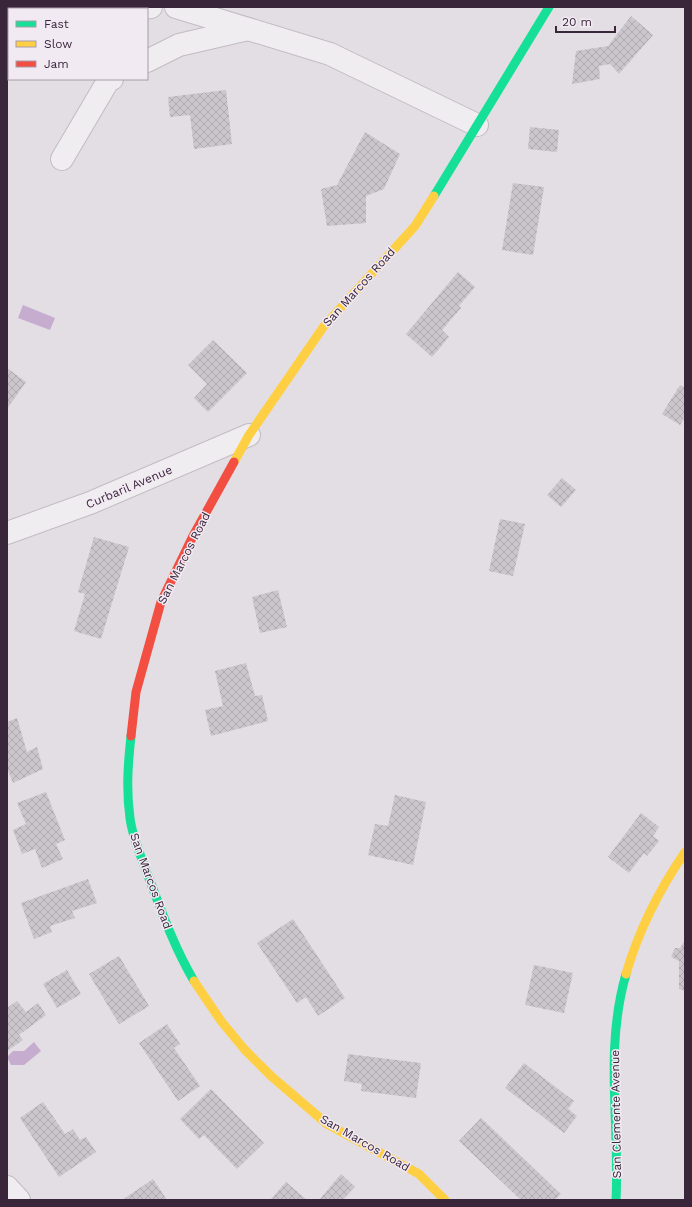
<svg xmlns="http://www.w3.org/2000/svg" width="692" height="1207" font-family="'Work Sans',sans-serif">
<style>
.water{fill:#c6accf}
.building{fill:url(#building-cross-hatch)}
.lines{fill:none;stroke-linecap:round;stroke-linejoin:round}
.street-casing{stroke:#c1bcc1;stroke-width:24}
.street{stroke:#f0edf0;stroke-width:22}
.fast{stroke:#16e098;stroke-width:9}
.slow{stroke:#ffcf43;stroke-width:9}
.jam{stroke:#f24e42;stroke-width:9}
.labels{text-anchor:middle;stroke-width:3;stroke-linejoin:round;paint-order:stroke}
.street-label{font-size:12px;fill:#39263b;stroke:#f2eaf3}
</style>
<defs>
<pattern id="building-cross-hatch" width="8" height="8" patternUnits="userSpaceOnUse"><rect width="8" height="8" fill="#cbc6cb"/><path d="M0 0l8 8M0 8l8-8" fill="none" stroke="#afaaaf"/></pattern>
</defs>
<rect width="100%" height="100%" fill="#e3dee3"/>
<g class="water">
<polygon points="23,305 55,318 50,330 18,318"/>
<polygon points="34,1042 41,1051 24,1065 11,1065 7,1057 13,1051 24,1051"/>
</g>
<g class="building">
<polygon points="631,16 653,35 619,74 610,64 599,66 600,79 572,84 576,51 608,46"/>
<polygon points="7,38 9,39 9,74 7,77"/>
<polygon points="226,90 232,144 194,149 190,115 170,117 168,97"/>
<polygon points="530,127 559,130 557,152 528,149"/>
<polygon points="365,132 400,154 384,189 366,196 366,223 327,226 321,189 337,185"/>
<polygon points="513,183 544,187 533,255 502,250"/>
<polygon points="458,272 475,287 459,306 461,308 442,330 449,337 432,357 406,334"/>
<polygon points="213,340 247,373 208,412 194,398 207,384 188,365"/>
<polygon points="7,368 26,382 7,409"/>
<polygon points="680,385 685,388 685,417 680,425 662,414"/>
<polygon points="562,478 576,490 561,507 547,495"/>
<polygon points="500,519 525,524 513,576 489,571"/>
<polygon points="94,537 129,547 101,639 74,631 85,594 78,592"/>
<polygon points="278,590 287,627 260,633 252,597"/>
<polygon points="246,663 255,696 262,695 268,721 211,736 205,710 223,706 215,671"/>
<polygon points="17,718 27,752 37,747 43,769 13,783 7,768 7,722"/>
<polygon points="46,792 65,840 56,844 63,859 42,868 35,849 22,854 13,830 26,824 17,803"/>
<polygon points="395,795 426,802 413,865 368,855 375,824 388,826"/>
<polygon points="641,813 659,827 653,836 659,841 647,856 644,853 629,873 608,857"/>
<polygon points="88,879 97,903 72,911 75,918 50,926 52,932 34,939 21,903"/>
<polygon points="293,919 345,998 318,1016 306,997 297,1003 257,943"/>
<polygon points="685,940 685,991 679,989 679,961 671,957 675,948 680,948"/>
<polygon points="119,956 149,1006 119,1024 89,974"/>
<polygon points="534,965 573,973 564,1013 525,1005"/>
<polygon points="67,970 81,994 57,1008 43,984"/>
<polygon points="17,1001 26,1012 38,1003 46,1015 19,1035 23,1040 7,1051 7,1008"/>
<polygon points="167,1024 180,1044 174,1048 200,1086 178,1101 139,1043"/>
<polygon points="348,1054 421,1063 416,1098 361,1091 362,1084 344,1081"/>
<polygon points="524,1063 574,1101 568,1109 577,1116 564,1133 505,1088"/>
<polygon points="211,1089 264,1143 237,1169 204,1135 199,1139 180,1119"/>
<polygon points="43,1102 65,1134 73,1129 80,1140 86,1137 96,1152 59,1177 20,1118"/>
<polygon points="481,1118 561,1194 555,1200 521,1200 459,1141"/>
<polygon points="341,1174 355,1187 343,1200 319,1200"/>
<polygon points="153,1179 167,1200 122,1200"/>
<polygon points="286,1182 307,1200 270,1200"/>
</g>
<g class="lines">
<defs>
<g id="street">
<polyline points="176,7 330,54 477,125"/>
<polyline points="136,9 151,7"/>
<polyline points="147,61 179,45 248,29"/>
<polyline points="62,159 108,81 112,79"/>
<polyline points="7,533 90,503 249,435"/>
<polyline points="7,1187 19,1200"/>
</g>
</defs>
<use href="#street" class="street-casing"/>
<use href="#street" class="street"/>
<g class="fast">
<polyline points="434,196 549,7"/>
<path d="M131,736c-3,28 -5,54 -1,82 2,18 11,38 17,55 14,37 27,74 47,108"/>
<path d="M616,1200c4,-78 -12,-149 10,-226"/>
</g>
<g class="slow">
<polyline points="234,462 249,435 324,326 415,226 434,196"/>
<path d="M626,974c13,-45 33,-84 59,-122"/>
<polyline points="194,981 221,1021 245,1050 271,1076 327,1124 419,1174 445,1200"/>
</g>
<polyline class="jam" points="131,736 136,692 161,602 193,536 234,462"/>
</g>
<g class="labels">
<g class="street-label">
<text transform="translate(359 287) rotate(-48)" y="4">San Marcos Road</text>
<text transform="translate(129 487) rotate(-23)" y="4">Curbaril Avenue</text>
<text transform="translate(184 558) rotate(-63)" y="4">San Marcos Road</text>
<text transform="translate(151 881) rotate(70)" y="4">San Marcos Road</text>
<text transform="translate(616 1114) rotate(-91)" y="4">San Clemente Avenue</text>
<text transform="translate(365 1143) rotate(30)" y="4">San Marcos Road</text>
</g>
</g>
<rect width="692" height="1207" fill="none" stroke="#39263b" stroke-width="16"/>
<rect x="8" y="8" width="140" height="72" fill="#f2eaf3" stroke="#a89ca9"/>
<rect x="16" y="21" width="20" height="6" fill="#16e098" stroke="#a89ca9"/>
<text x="44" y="28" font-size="12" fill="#39263b">Fast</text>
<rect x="16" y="41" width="20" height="6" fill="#ffcf43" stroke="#a89ca9"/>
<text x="44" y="48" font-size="12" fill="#39263b">Slow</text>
<rect x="16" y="61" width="20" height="6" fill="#f24e42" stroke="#a89ca9"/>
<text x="44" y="68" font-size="12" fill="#39263b">Jam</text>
<path d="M556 26v6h59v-6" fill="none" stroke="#39263b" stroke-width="2"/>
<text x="562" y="26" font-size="12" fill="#39263b" stroke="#f2eaf3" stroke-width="3" paint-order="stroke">20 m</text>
</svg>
